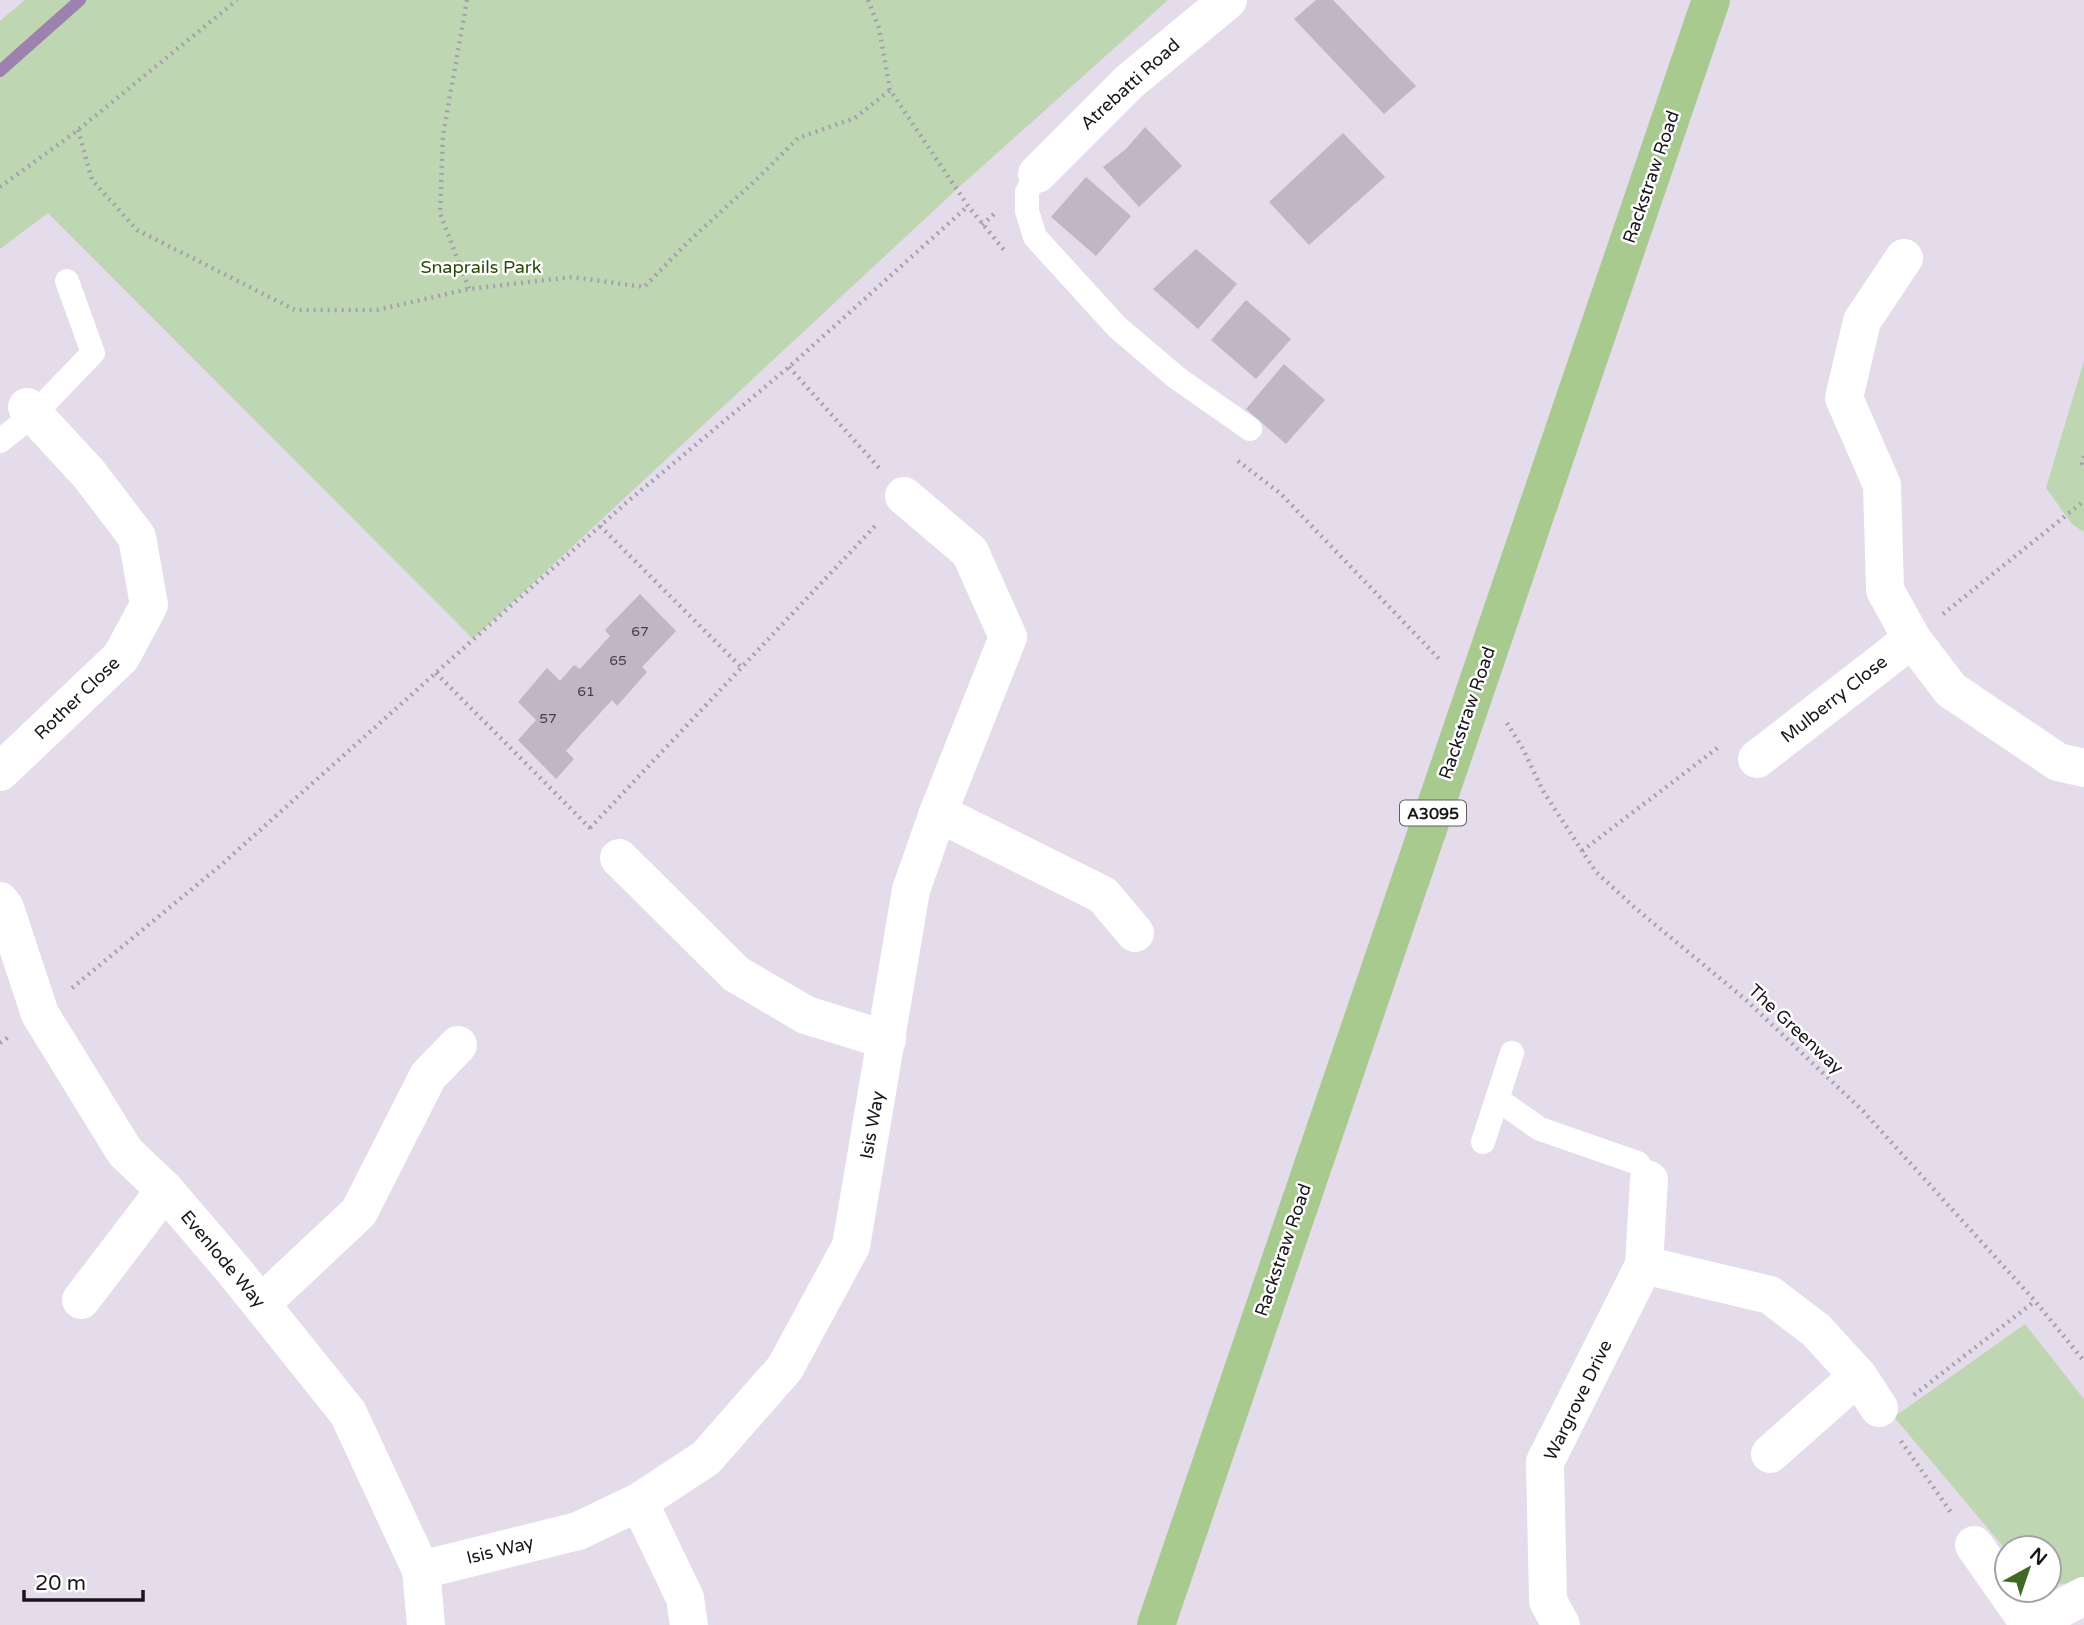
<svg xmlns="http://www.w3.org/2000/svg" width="2084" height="1625" font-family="'Varela Round',sans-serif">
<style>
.green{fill:#bfd6b2}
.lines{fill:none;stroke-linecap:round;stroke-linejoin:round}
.stream{stroke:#9d81af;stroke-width:12}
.building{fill:#c0b7c6}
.path{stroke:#a7a0ac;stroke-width:4.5;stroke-dasharray:2 5;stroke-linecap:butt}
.lane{stroke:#fff;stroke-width:24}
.street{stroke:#fff;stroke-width:38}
.primary{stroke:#a8ca8f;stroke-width:38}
.labels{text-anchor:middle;stroke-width:5;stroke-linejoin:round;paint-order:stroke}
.number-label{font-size:14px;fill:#443f46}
.shield{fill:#fff;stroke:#5f5d60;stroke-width:2}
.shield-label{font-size:16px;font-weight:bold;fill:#1a171c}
.street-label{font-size:18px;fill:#1a171c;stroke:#fff}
.park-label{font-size:18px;fill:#284d05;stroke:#fff}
</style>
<rect width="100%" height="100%" fill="#e4dbeb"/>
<g class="green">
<polygon points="25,0 1168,0 957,189 473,639 48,213 0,249 0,21"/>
<polygon points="2084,361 2084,532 2072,524 2046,488"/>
<polygon points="2025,1324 2084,1399 2084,1583 2055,1584 2049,1581 2049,1548 2007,1548 2007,1551 1894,1417"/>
</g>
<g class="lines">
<polyline class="stream" points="0,71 80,0"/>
</g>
<g class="building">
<polygon points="1316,0 1333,0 1416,86 1384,114 1294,19"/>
<polygon points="1145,127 1182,166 1139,207 1103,167 1126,149"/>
<polygon points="1343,133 1385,177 1309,245 1269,202"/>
<polygon points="1086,177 1131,216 1096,256 1051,217"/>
<polygon points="1196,249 1237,284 1198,329 1153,289"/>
<polygon points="1246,300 1291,339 1256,379 1211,340"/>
<polygon points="1284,364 1325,400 1286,444 1246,409"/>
<polygon points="640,594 676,631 642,667 647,672 617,706 612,700 580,735 566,751 574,759 556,779 518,740 536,720 518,702 547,668 560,681 574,665 580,669 610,636 605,630"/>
</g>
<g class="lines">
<g class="path">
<polyline points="467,0 443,135 440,213 469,289"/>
<polyline points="868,0 879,28 890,90 968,206 1004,250"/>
<polyline points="78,130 92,180 137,230 295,310 377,310 469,289 572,277 644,287 691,239 757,179 798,138 855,118 890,90"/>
<polyline points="0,187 78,130 237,0"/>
<polyline points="982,225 994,214"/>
<polyline points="789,367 879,468"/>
<polyline points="2084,456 2082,463 2084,469"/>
<polyline points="1238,461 1280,493 1442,662"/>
<polyline points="600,526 741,667"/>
<polyline points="1943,614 2084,501"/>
<polyline points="436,673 592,830"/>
<polyline points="1507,723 1523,749 1543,791 1596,872 1634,907 1746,1000 1863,1111 2035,1301 2084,1361"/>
<polyline points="590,828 877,524"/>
<polyline points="1582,851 1720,746"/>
<polyline points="72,988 221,865 627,502 789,367 968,206"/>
<polyline points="0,1043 10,1036"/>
<polyline points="1914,1395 2035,1301"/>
<polyline points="1901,1441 1952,1514"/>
</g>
<g class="lane">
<polyline points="1037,174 1027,192 1027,211 1035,237 1117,327 1177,378 1250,429"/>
<polyline points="0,441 34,414 93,353 67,281"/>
<polyline points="1497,1099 1540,1129 1638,1163 1649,1180"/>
<polyline points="1483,1142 1512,1053"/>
</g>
<g class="street">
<polyline points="1037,174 1129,82 1228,0"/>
<polyline points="1904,258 1862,321 1844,398 1882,485 1885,590 1912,639 1951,690 2058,762 2084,768"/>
<polyline points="1757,759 1912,639"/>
<polyline points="0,772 121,657 149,605 137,537 89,474 27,407"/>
<polyline points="938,813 1103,895 1135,933"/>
<polyline points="619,858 736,974 806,1015 887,1040"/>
<polyline points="0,901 5,908 40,1014 125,1152 165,1190 235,1272 348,1413 421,1570 426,1625"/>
<polyline points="1644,1265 1770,1295 1816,1330 1858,1376 1879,1408"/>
<polyline points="81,1300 165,1190"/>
<polyline points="261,1304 359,1212 428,1076 458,1045"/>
<polyline points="1770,1454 1858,1376"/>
<polyline points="639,1502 685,1598 689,1625"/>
<polyline points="1974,1545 2030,1625"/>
<polyline points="421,1570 578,1531 639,1502 706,1458 785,1368 851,1246 911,890 938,813 1008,637 970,552 904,496"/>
<polyline points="1561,1625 1548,1601 1545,1462 1644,1265 1649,1180"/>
<polyline points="2030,1625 2084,1596"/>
</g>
<polyline class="primary" points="1156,1625 1711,0"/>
</g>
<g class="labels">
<g class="number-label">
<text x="640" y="636">67</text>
<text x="618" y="665">65</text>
<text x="586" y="696">61</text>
<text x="548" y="723">57</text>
</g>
<rect class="shield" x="1400" y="800.5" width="66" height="25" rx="5"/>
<g class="shield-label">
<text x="1433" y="819">A3095</text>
</g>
<g class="street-label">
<text transform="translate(1130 84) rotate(-42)" y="6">Atrebatti Road</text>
<text transform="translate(1651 177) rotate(-71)" y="6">Rackstraw Road</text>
<text transform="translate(77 698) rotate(-44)" y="6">Rother Close</text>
<text transform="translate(1834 699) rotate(-38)" y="6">Mulberry Close</text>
<text transform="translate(1467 713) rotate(-71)" y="6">Rackstraw Road</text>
<text transform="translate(1796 1029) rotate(43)" y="6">The Greenway</text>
<text transform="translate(872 1125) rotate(-80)" y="6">Isis Way</text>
<text transform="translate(1283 1250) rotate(-71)" y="6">Rackstraw Road</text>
<text transform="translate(223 1259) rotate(50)" y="6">Evenlode Way</text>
<text transform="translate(1578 1400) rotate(-64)" y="6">Wargrove Drive</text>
<text transform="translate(500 1550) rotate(-14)" y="6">Isis Way</text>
</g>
<g class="park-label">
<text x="481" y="273">Snaprails Park</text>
</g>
</g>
<g transform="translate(2028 1569) rotate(40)"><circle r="33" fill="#ffffff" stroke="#a3a2a4" stroke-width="2"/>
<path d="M0-5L12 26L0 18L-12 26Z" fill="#426924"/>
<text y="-10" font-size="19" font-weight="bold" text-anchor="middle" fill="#1a171c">N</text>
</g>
<path d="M24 1590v10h119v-10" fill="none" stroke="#1a171c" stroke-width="3.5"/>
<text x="35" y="1590" font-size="21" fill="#1a171c" stroke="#ffffff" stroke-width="5" paint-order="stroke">20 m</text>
</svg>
